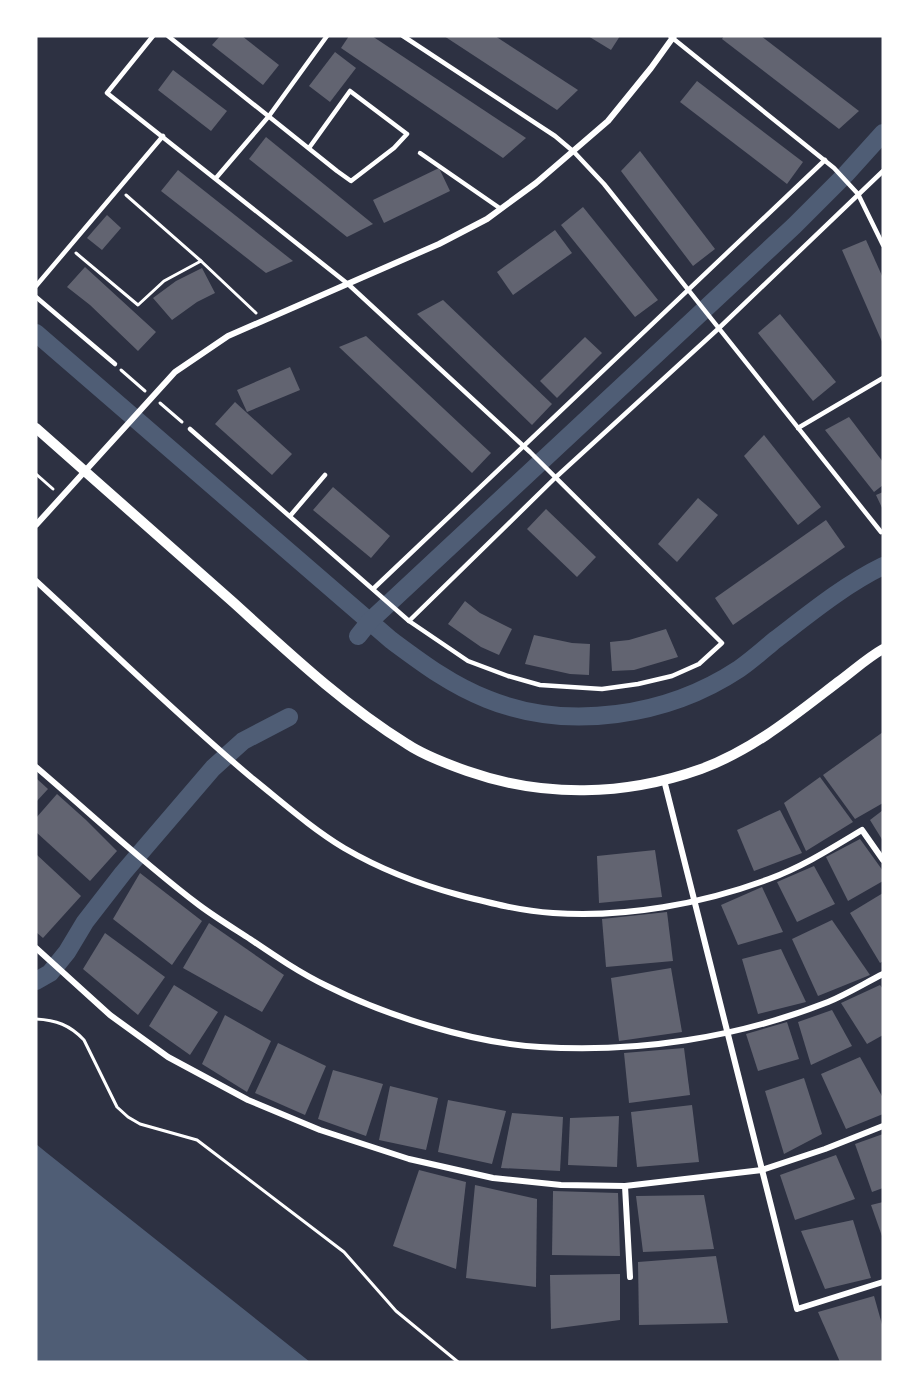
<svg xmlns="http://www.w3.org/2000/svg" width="919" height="1398" font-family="'Titillium Web',sans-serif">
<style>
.water{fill:#4f5d75}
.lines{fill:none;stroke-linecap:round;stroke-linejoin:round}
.canal{stroke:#4f5d75;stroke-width:18}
.building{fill:#626471}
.path{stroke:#fff;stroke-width:3}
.service{stroke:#fff;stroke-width:4.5}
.minor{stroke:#fff;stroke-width:6}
.tertiary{stroke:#fff;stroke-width:10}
</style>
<rect width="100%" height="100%" fill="#2d3142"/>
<polygon class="water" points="36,1144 47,1153 310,1362 36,1362"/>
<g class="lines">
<g class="canal">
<path d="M36,333l355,307c31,23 60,45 96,59 81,33 181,17 252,-30 13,-9 24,-19 36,-29 34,-26 69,-55 108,-74"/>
<polyline points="358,636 370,621 794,226 846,174 883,133"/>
<polyline points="36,981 50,973 67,952 85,922 123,873 213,768 243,741 289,717"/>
</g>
</g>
<g class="building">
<polygon points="220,36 242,36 279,65 263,85 212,45"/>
<polygon points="349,36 372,36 526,138 503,158 341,48"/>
<polygon points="444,36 495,36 578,90 557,110"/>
<polygon points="588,36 620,36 611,50"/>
<polygon points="724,36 761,36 859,111 839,129 722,39"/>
<polygon points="335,52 356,68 330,102 309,86"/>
<polygon points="173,70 227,111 211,131 158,90"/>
<polygon points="697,81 803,162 787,184 680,102"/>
<polygon points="266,137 373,224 347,237 249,159"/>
<polygon points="640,151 715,249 693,266 621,171"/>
<polygon points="439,168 450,191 384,223 373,200"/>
<polygon points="178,170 293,261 266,273 161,191"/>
<polygon points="583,207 658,300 635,317 561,225"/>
<polygon points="107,215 121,228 102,250 87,238"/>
<polygon points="555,230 572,253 513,295 497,272"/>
<polygon points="866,240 883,278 883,344 842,250"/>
<polygon points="85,267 156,332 138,351 90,305 67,287"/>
<polygon points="202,268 215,293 197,302 172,320 153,298 176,281"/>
<polygon points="443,300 552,404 532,425 417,314"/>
<polygon points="780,314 836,382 813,401 758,333"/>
<polygon points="366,336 491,453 472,473 339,347"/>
<polygon points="585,337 602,353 557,398 540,381"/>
<polygon points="290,367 300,390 247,412 237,390"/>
<polygon points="235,402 292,454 272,475 215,424"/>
<polygon points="849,417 883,462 883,485 874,492 825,430"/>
<polygon points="764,435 821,507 798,525 744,456"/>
<polygon points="333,487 390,536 371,558 313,510"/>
<polygon points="883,492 883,510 876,495"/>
<polygon points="698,498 718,515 677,562 658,544"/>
<polygon points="546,509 596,557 577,577 527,529"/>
<polygon points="826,520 845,547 733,625 715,598"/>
<polygon points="465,601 480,613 512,629 499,655 481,647 448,624"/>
<polygon points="666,629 678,657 634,670 612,671 610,642 629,640"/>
<polygon points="534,635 572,643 590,644 589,675 570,674 525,664"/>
<polygon points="883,732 883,803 855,819 823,775"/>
<polygon points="820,777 853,822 806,851 784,803"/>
<polygon points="36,778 48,789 36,802"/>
<polygon points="57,794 86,820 117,851 90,881 36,832 36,818"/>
<polygon points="780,810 802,853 754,871 737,830"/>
<polygon points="883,810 883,841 870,820"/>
<polygon points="860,839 883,871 883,881 848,901 826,857"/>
<polygon points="655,850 662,897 599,903 597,856"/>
<polygon points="36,854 81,896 43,938 36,932"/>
<polygon points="814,866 835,904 797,922 777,882"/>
<polygon points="140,873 202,921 172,965 113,919"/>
<polygon points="762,887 783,932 738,945 721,905"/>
<polygon points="883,893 883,961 880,963 850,913"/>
<polygon points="667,912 673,961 606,967 602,919"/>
<polygon points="832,920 870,975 818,996 792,939"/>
<polygon points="209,923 284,975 262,1012 183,968"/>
<polygon points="105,933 165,977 138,1015 83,969"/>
<polygon points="781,949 806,1002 758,1014 742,959"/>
<polygon points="671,968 682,1032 619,1041 611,978"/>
<polygon points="174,985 218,1012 190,1055 149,1026"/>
<polygon points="880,985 883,989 883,1035 867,1044 841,1003"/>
<polygon points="832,1010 852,1046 811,1065 798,1022"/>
<polygon points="225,1015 271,1041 247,1092 202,1064"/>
<polygon points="787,1022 799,1059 758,1071 746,1034"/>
<polygon points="278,1043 326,1066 305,1115 255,1093"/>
<polygon points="684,1048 690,1095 629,1103 624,1053"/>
<polygon points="860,1057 883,1098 883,1114 846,1129 821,1074"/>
<polygon points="333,1070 383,1084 366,1136 318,1119"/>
<polygon points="804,1078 822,1134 784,1154 765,1091"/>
<polygon points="390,1086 438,1098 426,1150 379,1140"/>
<polygon points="448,1100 506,1111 492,1164 438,1152"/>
<polygon points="692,1105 699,1162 637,1167 631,1112"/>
<polygon points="512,1113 563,1117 560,1171 501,1168"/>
<polygon points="619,1116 617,1167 568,1165 570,1118"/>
<polygon points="883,1134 883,1188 872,1192 855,1144"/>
<polygon points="836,1155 855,1199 795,1220 780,1175"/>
<polygon points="419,1170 466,1182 456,1269 393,1246"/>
<polygon points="475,1185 537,1199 536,1287 466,1278"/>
<polygon points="553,1191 618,1193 620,1256 552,1255"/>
<polygon points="704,1195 714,1249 643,1252 636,1196"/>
<polygon points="883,1202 883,1239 871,1205"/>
<polygon points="853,1220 871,1278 825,1289 801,1231"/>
<polygon points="716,1256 728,1323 639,1325 638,1262"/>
<polygon points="620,1274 620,1320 551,1329 550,1275"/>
<polygon points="874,1296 883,1328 883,1361 840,1362 818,1312"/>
</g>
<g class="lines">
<g class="path">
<polyline points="126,195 201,261"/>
<polyline points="76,253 138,305 164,281 201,261 256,313"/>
<polyline points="121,370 145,391"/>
<polyline points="160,403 182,422"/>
<polyline points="36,474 53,489"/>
<path d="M36,1019c20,1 34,6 48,21l33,67 11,10 12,7 57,16 147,112 52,59 62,51"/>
</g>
<g class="service">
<polyline points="153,36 107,93 348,284 530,452 722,643 699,664 672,676 638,684 602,689 540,685 508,676 468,661 409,621 190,429"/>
<polyline points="168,36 337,171 351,181 394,148 407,134 350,91 309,148"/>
<polyline points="403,36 555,136 574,152 604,184 881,532"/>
<polyline points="670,36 834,168 858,194 883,245"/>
<polyline points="420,153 501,209"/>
<polyline points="216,178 269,116 327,36"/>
<polyline points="36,286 163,136"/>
<polyline points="36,297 115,364"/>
<polyline points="798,428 883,378"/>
<polyline points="290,516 325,475"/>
<polyline points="373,589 825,160"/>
<polyline points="409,621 555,478 718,329 883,171"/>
</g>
<g class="minor">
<polyline points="36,525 175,372 228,336 439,244 487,219 536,183 608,121 651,68 674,36"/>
<path d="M36,581c72,66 142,135 216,197 30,24 59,50 92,70 36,21 74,36 115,47 31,8 62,16 94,18 72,5 149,-9 216,-34 33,-12 63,-31 93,-49l21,30"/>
<path d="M36,767c54,46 106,95 163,138 16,12 34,23 51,34 25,17 50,34 77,47 60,30 145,57 213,61 97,6 197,-9 288,-45 19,-8 37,-19 55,-28"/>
<polyline points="664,780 797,1309 883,1282"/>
<polyline points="36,948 110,1015 168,1057 248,1100 320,1130 409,1159 493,1178 561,1185 625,1186 762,1170 825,1149 883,1126"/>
<polyline points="625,1186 630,1277"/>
</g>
<path class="tertiary" d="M36,428c66,58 132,117 198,175 55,50 110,102 173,141 18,12 40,20 60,27 77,27 158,25 234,-2 52,-19 94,-54 137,-87 15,-11 29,-24 45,-33"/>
</g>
<rect width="919" height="1398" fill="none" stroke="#ffffff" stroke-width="75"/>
</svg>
